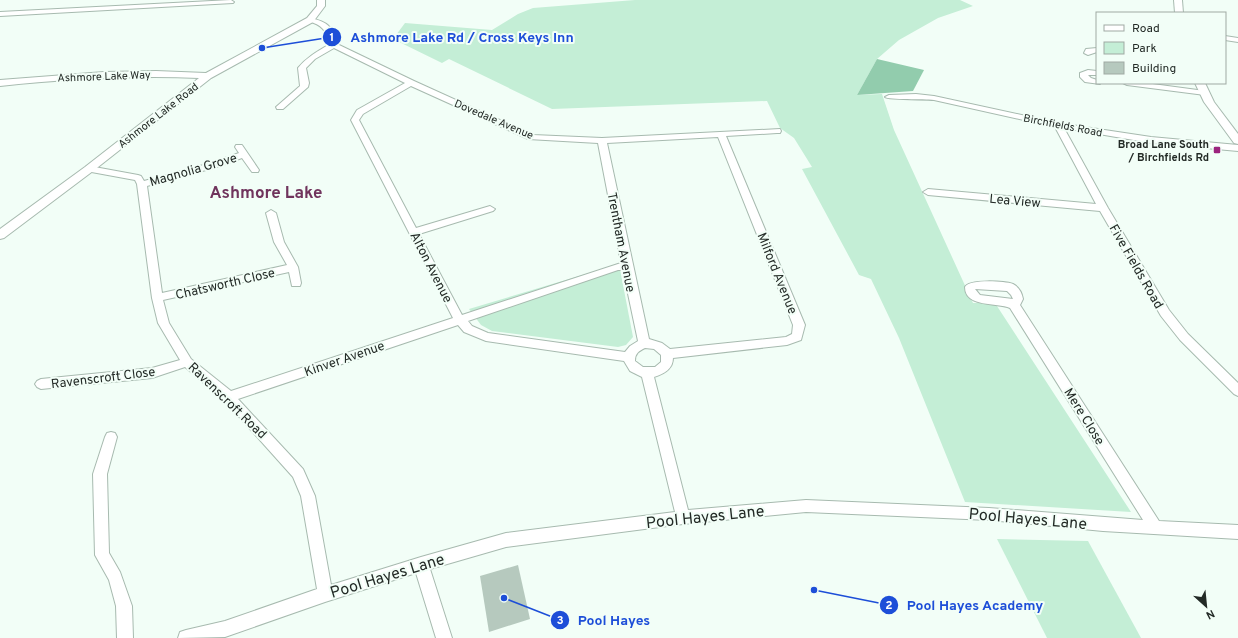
<svg xmlns="http://www.w3.org/2000/svg" width="1238" height="638" font-family="Overpass,sans-serif">
<style>
.green{fill:#c4eed6}
.forest{fill:#92ccad}
.building{fill:#b6c9be}
.lines{fill:none;stroke-linecap:round;stroke-linejoin:round}
.minor-casing{stroke:#a7baaf;stroke-width:2}
.tertiary-casing{stroke:#a7baaf;stroke-width:2}
.minor{fill:#fff;fill-rule:evenodd}
.tertiary{fill:#fff;fill-rule:evenodd}
.poi-dot{fill:#9c247e;stroke:#f2fef7;stroke-width:1.5}
.labels{text-anchor:middle;stroke-width:4;stroke-linejoin:round;paint-order:stroke}
.far-street-label{font-size:11px;fill:#232a26;stroke:#f2fef7}
.far-poi-label{font-size:11px;font-weight:bold;fill:#232a26;stroke:#f2fef7;text-anchor:end}
.street-label{font-size:13px;fill:#232a26;stroke:#f2fef7}
.near-street-label{font-size:16px;fill:#232a26;stroke:#f2fef7}
.district-label{font-size:17px;font-weight:bold;fill:#70345d;stroke:#f2fef7}
.leader{fill:none;stroke:#1d4ed8;stroke-width:1.5}
.callout-dot{fill:#1d4ed8;stroke:#f2fef7;stroke-width:1.5}
.mark-label{font-size:12px;text-anchor:middle;font-weight:bold;fill:#fff}
.callout-label{font-size:14px;text-anchor:middle;font-weight:bold;fill:#1d4ed8;stroke:#f2fef7;stroke-width:4;stroke-linejoin:round;paint-order:stroke}
</style>
<rect width="100%" height="100%" fill="#f2fef7"/>
<g class="green">
<polygon points="635,0 960,0 973,6 938,18 899,40 877,59 857,95 882,94 894,130 973,303 995,303 1131,512 965,502 899,338 871,279 859,275 802,169 812,167 794,138 780,128 767,101 552,109 449,59 442,63 393,39 405,23 492,30 518,14 533,8"/>
<polygon points="619,264 633,337 626,345 618,347 492,331 481,325 469,309"/>
<polygon points="997,539 1088,541 1141,638 1047,638"/>
</g>
<polygon class="forest" points="877,59 924,70 913,91 857,95"/>
<polygon class="building" points="518,565 530,619 489,632 480,576"/>
<g class="lines">
<defs>
<g id="minor">
<polygon points="231,0 234,2 233,3 0,16 0,12"/>
<path d="M310,18c18,4 22,8 27,26l77,37 119,54 69,3 178,-9 1,2 -1,2h-3l-51,3 79,189 -4,15 -14,5 -114,13c0,11 -9,16 -19,19l34,133 118,-10 183,8 154,12 -133,-212c-13,-6 -45,0 -45,-21 4,-8 39,-6 48,-3 6,3 9,9 10,15l-3,6 139,216 79,4v14l-135,-8 -114,-11 -183,-8 -123,12 -177,23 -76,22 22,69h-16l-20,-65 -91,29 -100,35 -47,1 2,-6 6,-2 39,-9 92,-32 -16,-93 -8,-19 -68,-76 -40,-34 -33,11 -111,11 -4,-2 -2,-3 2,-3 4,-2 111,-11 28,-8 -22,-37 -6,-25 -15,-114 -2,-4 -49,-9 -1,-2 1,-2 3,-1 49,9 3,1 3,5 67,-18 28,-10 -4,-6 1,-2h6l17,25 -1,2h-6l-10,-14 -25,9 -70,19 15,107 125,-28 -13,-23 -8,-29 5,-3 5,3 8,29 14,25 3,16 -1,3h-8l-3,-14 -126,28 6,23 22,36 40,32 222,-73 -102,-198 6,-10 48,-27 -71,-35 -19,11 -9,9 3,15 -1,4 -25,22h-6l-1,-2 24,-21 -2,-18c9,-11 20,-17 32,-24 -4,-14 -8,-19 -22,-23l-1,-1zM411,86l117,53 70,4 23,120 -159,52 -43,-81 74,-23 2,-2 -5,-3 -74,22 -57,-108 4,-6zM718,137l75,188 -1,9 -6,3 -116,12 -8,-6 -13,-4 -42,-196zM618,270h5l15,71 -8,5 -5,6 -137,-19 -16,-7 -4,-5zM975,289l32,2 4,4 2,4 -33,-4zM458,325l6,7 22,9 138,20 6,10 12,6 33,135 -169,21 -85,24 -90,28 -16,-89 -12,-27 -65,-70zM645,348l9,1 7,6v7l-6,5h-12l-8,-6c0,-8 4,-10 10,-13z"/>
<polygon points="1225,36 1238,38 1238,42 1225,40"/>
<polygon points="1097,48 1097,52 1088,55 1084,53 1086,49"/>
<polygon points="1088,70 1097,71 1097,75 1088,75 1091,78 1097,80 1097,83 1100,84 1085,82 1080,77 1080,73"/>
<polygon points="1123,83 1145,83 1205,91 1209,93 1205,95 1127,85"/>
<path d="M916,94l18,2 124,27 93,14 87,8v6l-87,-8 -87,-15 44,80 61,102 19,24 50,49v13l-4,-2 -54,-54 -19,-24 -61,-105 -172,-16 -5,-3 5,-3 168,15 -41,-77 -121,-27c-9,-1 -46,0 -49,-3l4,-2z"/>
<polygon points="111,432 115,433 117,437 107,474 109,553 120,572 132,606 133,638 117,638 116,606 109,580 95,555 93,474 105,437 107,433"/>
</g>
<g id="tertiary">
<path d="M317,0h8v6l-12,16 -102,56 -118,93 -89,67 -4,1v-10l85,-62 114,-89c-67,-3 -133,1 -199,8v-6l104,-8 52,-1 50,2 101,-55 10,-12z"/>
<polygon points="1174,0 1182,0 1183,13 1175,13"/>
<polygon points="1195,83 1205,83 1214,102 1238,134 1238,144 1234,143 1204,102"/>
</g>
</defs>
<use href="#minor" class="minor-casing"/>
<use href="#tertiary" class="tertiary-casing"/>
<use href="#minor" class="minor"/>
<use href="#tertiary" class="tertiary"/>
</g>
<rect class="poi-dot" x="1213" y="146" width="8" height="8" rx="2"/>
<g class="labels">
<g class="far-street-label">
<text transform="translate(104 76) rotate(-2)" y="4">Ashmore Lake Way</text>
<text transform="translate(158 115) rotate(-38)" y="4">Ashmore Lake Road</text>
<text transform="translate(494 119) rotate(23)" y="4">Dovedale Avenue</text>
<text transform="translate(1063 125) rotate(11)" y="4">Birchfields Road</text>
</g>
<g class="far-poi-label">
<text x="1209" y="148">Broad Lane South<tspan x="1209" dy="13">/ Birchfields Rd</tspan></text>
</g>
<g class="street-label">
<text transform="translate(193 169) rotate(-16)" y="5">Magnolia Grove</text>
<text transform="translate(1015 200) rotate(5)" y="5">Lea View</text>
<text transform="translate(622 242) rotate(79)" y="5">Trentham Avenue</text>
<text transform="translate(1137 266) rotate(60)" y="5">Five Fields Road</text>
<text transform="translate(432 267) rotate(63)" y="5">Alton Avenue</text>
<text transform="translate(778 273) rotate(68)" y="5">Milford Avenue</text>
<text transform="translate(225 283) rotate(-13)" y="5">Chatsworth Close</text>
<text transform="translate(344 358) rotate(-19)" y="5">Kinver Avenue</text>
<text transform="translate(103 377) rotate(-7)" y="5">Ravenscroft Close</text>
<text transform="translate(228 400) rotate(44)" y="5">Ravenscroft Road</text>
<text transform="translate(1085 416) rotate(58)" y="5">Mere Close</text>
</g>
<g class="near-street-label">
<text transform="translate(705 516) rotate(-6)" y="6">Pool Hayes Lane</text>
<text transform="translate(1028 518) rotate(5)" y="6">Pool Hayes Lane</text>
<text transform="translate(387 575) rotate(-17)" y="6">Pool Hayes Lane</text>
</g>
<g class="district-label">
<text x="266" y="198">Ashmore Lake</text>
</g>
</g>
<path class="leader" d="M262 48L332 37M814 590L889 605M504 598L560 620"/>
<g class="callout-dot">
<circle cx="262" cy="48" r="4"/>
<circle cx="814" cy="590" r="4"/>
<circle cx="504" cy="598" r="4"/>
<circle cx="332" cy="37" r="10"/>
<circle cx="889" cy="605" r="10"/>
<circle cx="560" cy="620" r="10"/>
</g>
<g class="mark-label">
<text x="332" y="41">1</text>
<text x="889" y="609">2</text>
<text x="560" y="624">3</text>
</g>
<g class="callout-label">
<text x="462" y="42">Ashmore Lake Rd / Cross Keys Inn</text>
<text x="975" y="610">Pool Hayes Academy</text>
<text x="614" y="625">Pool Hayes</text>
</g>
<rect x="1096" y="12" width="130" height="72" fill="#f2fef7" stroke="#9fa9a3"/>
<rect x="1104" y="25" width="20" height="6" fill="#ffffff" stroke="#9fa9a3"/>
<text x="1132" y="32" font-size="12" fill="#232a26">Road</text>
<rect x="1104" y="42" width="20" height="12" fill="#c4eed6" stroke="#9fa9a3"/>
<text x="1132" y="52" font-size="12" fill="#232a26">Park</text>
<rect x="1104" y="62" width="20" height="12" fill="#b6c9be" stroke="#9fa9a3"/>
<text x="1132" y="72" font-size="12" fill="#232a26">Building</text>
<g transform="translate(1206 606) rotate(153)" stroke="#f2fef7" stroke-width="3" paint-order="stroke">
<path d="M0-3L7 15L0 10L-7 15Z" fill="#232a26"/>
<text y="-6" font-size="11" font-weight="bold" text-anchor="middle" fill="#232a26">N</text>
</g>
</svg>
